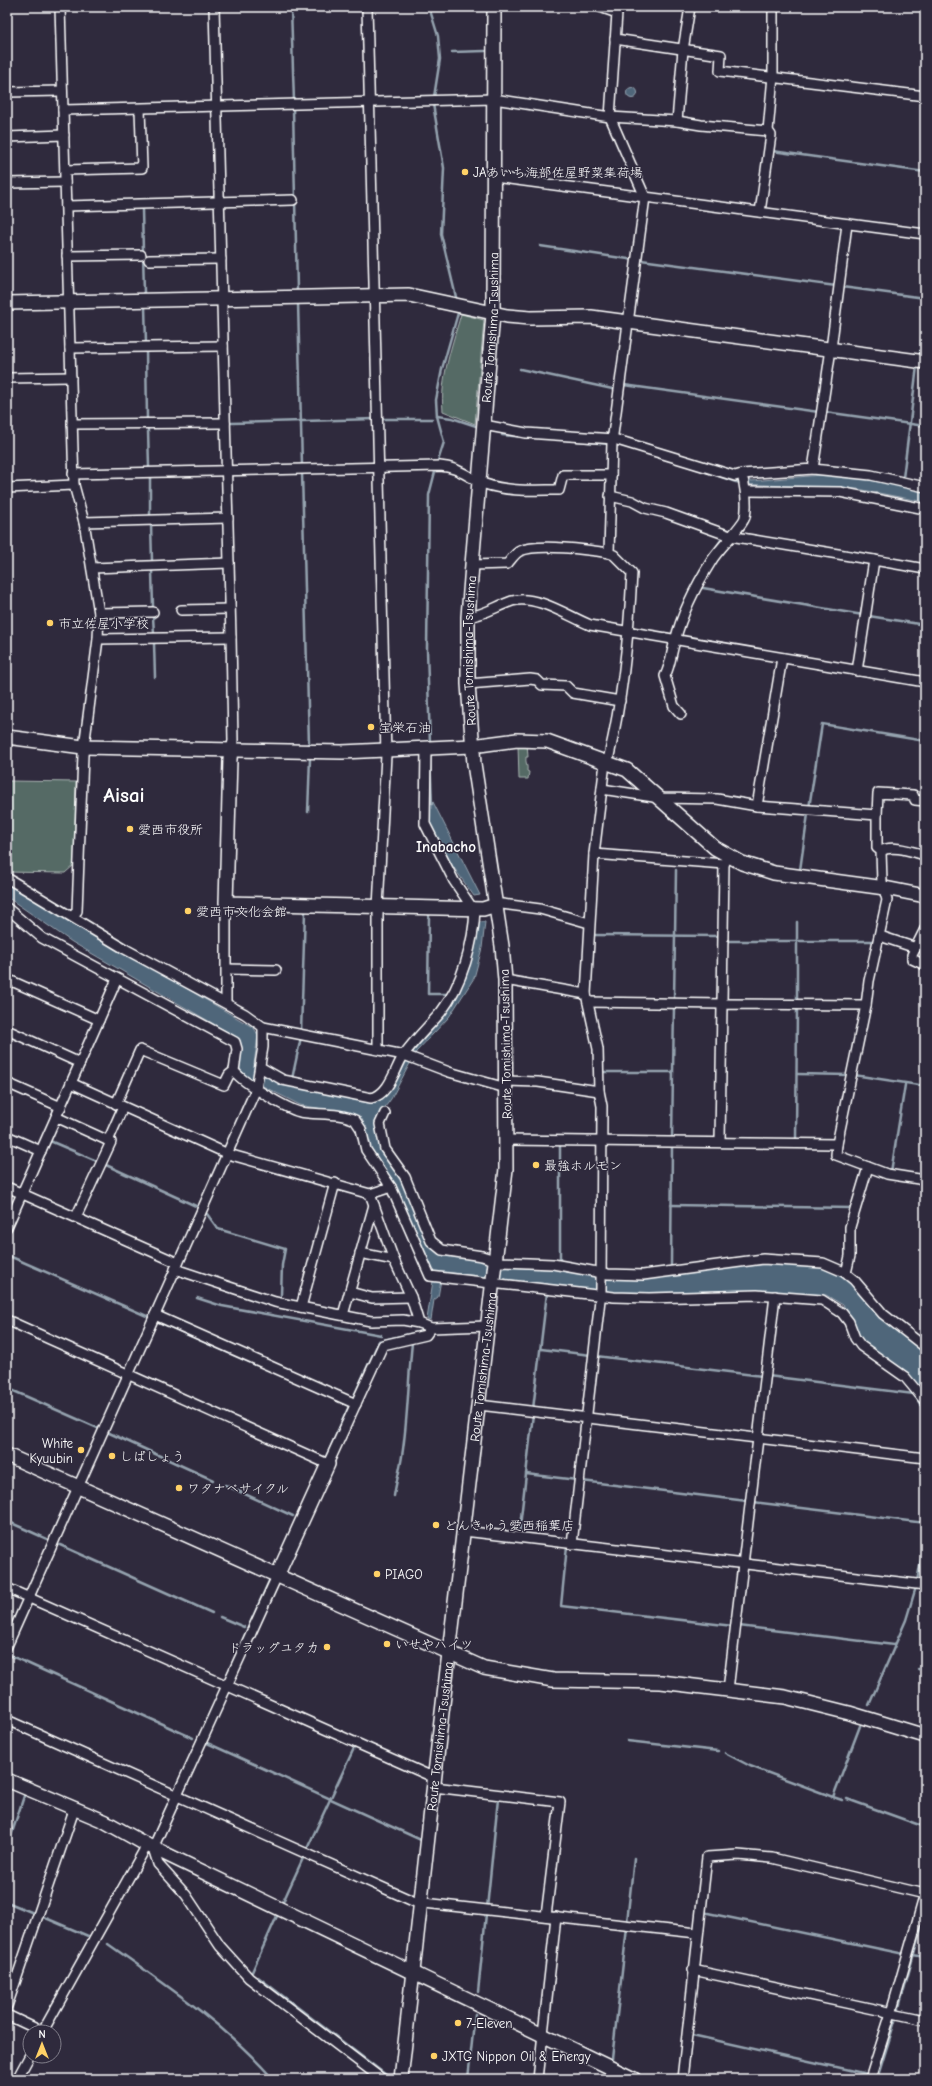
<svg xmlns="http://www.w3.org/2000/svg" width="932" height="2086" font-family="'Comic Neue','Klee One',sans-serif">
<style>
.green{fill:#546a65;stroke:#aab4b2}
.water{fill:#4f667a;stroke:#95a3af}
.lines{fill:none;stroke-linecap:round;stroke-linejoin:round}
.stream{stroke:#95a3af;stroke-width:2.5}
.street-casing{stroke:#fff;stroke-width:12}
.secondary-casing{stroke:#fff;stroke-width:16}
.street{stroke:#2f2a3d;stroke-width:9}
.secondary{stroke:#2f2a3d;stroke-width:13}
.poi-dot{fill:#ffd166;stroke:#2f2a3d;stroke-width:1.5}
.labels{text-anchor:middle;stroke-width:3;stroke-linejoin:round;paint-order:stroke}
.poi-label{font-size:13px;fill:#fff;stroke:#2f2a3d;text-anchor:start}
.street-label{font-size:13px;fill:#fff;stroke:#2f2a3d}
.quarter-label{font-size:15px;font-weight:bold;fill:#fff;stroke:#2f2a3d}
.town-label{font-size:21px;font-weight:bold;fill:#fff;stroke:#2f2a3d}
</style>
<rect width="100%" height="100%" fill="#2f2a3d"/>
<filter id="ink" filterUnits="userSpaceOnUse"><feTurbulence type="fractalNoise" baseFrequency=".025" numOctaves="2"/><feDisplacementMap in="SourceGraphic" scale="8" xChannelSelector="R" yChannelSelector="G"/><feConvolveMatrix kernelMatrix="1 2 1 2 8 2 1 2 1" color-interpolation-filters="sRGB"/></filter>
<g filter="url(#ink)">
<g class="green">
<path d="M461,314l23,6 -9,104 -32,-13c-3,-33 9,-65 18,-97z"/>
<path d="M527,743l1,14h-2c-1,6 2,8 1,14l2,1 -1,7h-9l-1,-35z"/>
<polygon points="9,781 76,782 74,865 65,873 7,872 7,782"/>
</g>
<g class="water">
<circle cx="632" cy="93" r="5.5"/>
<polygon points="821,475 873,478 925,492 925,502 858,489 741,484 740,482"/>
<polygon points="428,801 433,802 480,895 474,896 442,851 429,822"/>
<path d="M7,883l247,145 4,7 -4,29c8,23 89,33 113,37l10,1 9,-7 18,-34 62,-83 11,-56h8l-3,26 -8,30 -25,39 -33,35 -25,47 -14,19 -2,7 6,25 22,33 23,56 6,9 14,8 31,4 25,9 5,-2 56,3 32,7 51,1 121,-14 57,3 12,5 18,11 25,34 34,22 12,15v40l-17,-21 -45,-31 -20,-37 -17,-10 -79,-4 -59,3h-60l-183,-22 -3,2 -4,23 -4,3 -3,20 -4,-1 6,-38 -1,-13 -4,-2 -34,-84 -26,-39 -6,-24 -5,-4 -57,-10 -51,-26 -9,-10 -2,-6 3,-16 -3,-9 -166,-96 -65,-45z"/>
</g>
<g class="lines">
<g class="stream">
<polyline points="291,7 294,102"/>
<polyline points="429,7 438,36 440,59 434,97"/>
<polyline points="452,52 485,51"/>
<polyline points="433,104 444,168 441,234 456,297"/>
<polyline points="293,108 297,290"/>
<polyline points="772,151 925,172"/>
<polyline points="142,209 144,293"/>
<polyline points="540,246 635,260"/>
<polyline points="641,260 836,286"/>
<polyline points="842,287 925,298"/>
<polyline points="298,302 302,466"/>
<polyline points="145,305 146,344"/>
<polyline points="146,349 147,420"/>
<polyline points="920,354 925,312"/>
<polyline points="520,369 617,390"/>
<polyline points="624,385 819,412"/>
<polyline points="825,412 925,426"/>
<polyline points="437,416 452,418 476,426"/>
<polyline points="380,419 432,419"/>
<polyline points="231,423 375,419"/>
<polyline points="148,430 149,467"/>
<polyline points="502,435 524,437"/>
<polyline points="567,440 609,444"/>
<polyline points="437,464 444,442 437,416 436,400 442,369 458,313"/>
<polyline points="698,469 736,482 743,483"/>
<polyline points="302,472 309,745"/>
<polyline points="150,476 150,515"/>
<polyline points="903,478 917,366"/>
<polyline points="151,524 152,561"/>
<polyline points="715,549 721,540"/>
<polyline points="152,571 153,606"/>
<polyline points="703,588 863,615"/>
<polyline points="153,616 154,634"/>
<polyline points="869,616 925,625"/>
<polyline points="154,643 155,677"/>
<polyline points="430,744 427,649 429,495 436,468"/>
<polyline points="430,755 432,804"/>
<polyline points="809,808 822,724 925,741"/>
<polyline points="308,812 310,758"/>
<polyline points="800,870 808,814"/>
<polyline points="429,915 428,994 447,994"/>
<polyline points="592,935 720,936"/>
<polyline points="726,941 875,941"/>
<polyline points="674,1000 676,870"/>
<polyline points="797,1002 797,922"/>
<polyline points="301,1032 305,912"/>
<polyline points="602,1072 673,1072"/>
<polyline points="797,1074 849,1075"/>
<polyline points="854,1075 925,1086"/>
<polyline points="292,1079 301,1037"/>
<polyline points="672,1139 674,1006"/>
<polyline points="50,1141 99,1162"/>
<polyline points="796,1141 797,1007"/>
<polyline points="106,1165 198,1207"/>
<polyline points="891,1172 905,1085"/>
<polyline points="859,1182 863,1169"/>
<polyline points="671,1205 852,1208"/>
<polyline points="207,1214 218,1229 285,1249 282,1265 281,1295"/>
<polyline points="7,1255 149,1317"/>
<polyline points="560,1262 560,1143"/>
<polyline points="671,1265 672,1145"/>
<polyline points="197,1298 222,1306 381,1335"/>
<polyline points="159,1322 256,1365"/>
<polyline points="541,1349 591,1355"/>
<polyline points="596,1356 762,1376"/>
<polyline points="768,1376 914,1394 925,1412"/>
<polyline points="7,1388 100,1429"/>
<polyline points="353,1398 379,1341 422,1331"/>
<polyline points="533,1409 547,1293"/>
<polyline points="107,1432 213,1480"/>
<polyline points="326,1457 349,1406"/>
<polyline points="526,1474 577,1480"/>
<polyline points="582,1481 747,1501"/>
<polyline points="225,1485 293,1516"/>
<path d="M394,1496c2,-14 6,-26 8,-40 6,-37 6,-75 10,-113"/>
<polyline points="753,1502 925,1523"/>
<polyline points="7,1521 47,1539"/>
<polyline points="519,1535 533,1414"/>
<polyline points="60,1545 212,1613"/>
<polyline points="567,1546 561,1606 733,1626"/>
<polyline points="917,1581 925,1539"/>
<polyline points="220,1617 244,1627"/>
<polyline points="739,1626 894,1645"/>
<polyline points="7,1654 193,1738"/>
<polyline points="918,1669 925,1670"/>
<polyline points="225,1679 269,1581"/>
<polyline points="869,1705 906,1620 916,1587"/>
<polyline points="627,1741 718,1751"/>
<polyline points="205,1742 421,1840"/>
<polyline points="725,1753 750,1766 833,1797"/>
<polyline points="847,1799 925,1827"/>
<polyline points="842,1800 833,1797 860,1726"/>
<polyline points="153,1837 212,1708"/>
<polyline points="7,1848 25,1793"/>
<polyline points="306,1851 355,1746"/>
<polyline points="7,1902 36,1914"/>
<polyline points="283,1902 304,1856"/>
<polyline points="487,1908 498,1799"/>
<polyline points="703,1912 904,1954"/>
<polyline points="41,1916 88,1936"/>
<polyline points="627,1922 634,1858"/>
<path d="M108,1944c58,41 118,81 165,135"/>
<polyline points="913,1955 925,1957"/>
<polyline points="252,1972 277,1916"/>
<polyline points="256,1979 258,1977 390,2078"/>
<polyline points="75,1982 132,1880"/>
<polyline points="478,1992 486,1914"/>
<polyline points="898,2011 925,1914"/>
<polyline points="692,2035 867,2074"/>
<polyline points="612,2059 627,1928"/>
<polyline points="878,2077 889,2079"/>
<polyline points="468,2079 475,2014"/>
<polyline points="877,2079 896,2018"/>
</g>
<defs>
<g id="street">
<polyline points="60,7 74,485 84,522 99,613 98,639 83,755 77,911 73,916"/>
<polyline points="214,7 231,637 233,741 231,750"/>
<polyline points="367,7 386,755 378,907 378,1049"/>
<polyline points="615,39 721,55 720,71 925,96"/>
<polyline points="7,92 62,91"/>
<polyline points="63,110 494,99 610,117 677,121 701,125 768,131 773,76 773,7"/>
<polyline points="677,121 683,50 690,7"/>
<polyline points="7,137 64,135"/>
<polyline points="65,170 142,168 140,109"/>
<polyline points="494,177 925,234"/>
<polyline points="7,183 65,182"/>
<polyline points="66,206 293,200"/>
<polyline points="760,212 771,135 768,131"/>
<polyline points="67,256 141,255"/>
<polyline points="149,260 221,259"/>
<polyline points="70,348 223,346"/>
<polyline points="7,378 71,377"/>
<polyline points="72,424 225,423"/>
<polyline points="484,425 526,433 614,439 735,476 742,474"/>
<polyline points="813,469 871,475 925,487"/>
<path d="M73,474l367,-8c19,1 28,12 45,18 23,8 50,6 74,6l4,-15h48"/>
<polyline points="7,488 74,485"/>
<polyline points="746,491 840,492 925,509"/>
<polyline points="610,496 632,501 645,508 666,513 730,536 874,560"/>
<polyline points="84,522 228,518"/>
<path d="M472,565l35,-1c4,-4 8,-11 13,-13 18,-8 70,-1 89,2"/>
<polyline points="92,568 229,563"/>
<polyline points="181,610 230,609"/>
<polyline points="99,613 153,612"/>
<path d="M468,617c16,-2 29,-11 44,-16 24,-7 56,15 78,24l335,57"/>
<polyline points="98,639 231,637"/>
<polyline points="857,671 874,560 925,569"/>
<polyline points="468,684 530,679 537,680 542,685 566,686 573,693 620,701"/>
<path d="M681,714l-7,-8 -9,-30c6,-12 6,-23 10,-35 7,-28 22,-57 37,-81 6,-10 32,-36 33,-43 3,-14 0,-30 -3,-43l71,-5 18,-120 16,-125"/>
<polyline points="426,748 425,824 454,881 473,909"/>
<polyline points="602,789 660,798 717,799 757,806 782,658"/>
<polyline points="877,815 878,793 913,795 915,800 925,801"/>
<path d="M881,851c11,-7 32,1 44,4"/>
<polyline points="594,854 724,864 727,859"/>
<polyline points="7,878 125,949 245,1014 263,1027 404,1055 449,1072 506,1088"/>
<polyline points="226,903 226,1003"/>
<polyline points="496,905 502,904 540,909 589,923"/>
<path d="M7,908l35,30 193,104 2,7 -3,22c8,11 51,37 66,41 17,3 39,0 55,8l6,9 5,21 25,37 -21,7"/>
<polyline points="925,929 912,955 912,959 925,965"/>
<polyline points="880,936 916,948"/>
<polyline points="227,969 276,970"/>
<polyline points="7,979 99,1020 7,1227"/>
<polyline points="505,980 586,994"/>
<polyline points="588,1002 722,1004 724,864"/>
<polyline points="99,1020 117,979"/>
<polyline points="7,1030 80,1063"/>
<path d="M260,1067l23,13 88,18c18,-3 24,-29 32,-42 11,-16 26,-30 38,-44 21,-27 33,-70 34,-103"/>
<polyline points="506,1081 538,1082 599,1091"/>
<polyline points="7,1083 61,1107"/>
<polyline points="71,1083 228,1154 370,1194 394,1260 411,1297 419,1323 431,1328 487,1326"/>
<polyline points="116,1104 140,1050 224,1085 229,1075 234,1071"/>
<polyline points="385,1113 380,1124 385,1149 405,1177 431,1241 442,1250 482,1256 501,1262 553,1264 608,1274 643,1275 763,1259 823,1263 844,1272"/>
<polyline points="56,1117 111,1142 76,1217"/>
<polyline points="7,1136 41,1151"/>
<polyline points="507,1140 837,1144 866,1005 869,981 887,900 882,882 881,851 877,848 877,815 757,806"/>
<polyline points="108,1141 123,1107"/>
<polyline points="720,1142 722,1004 866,1005"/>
<polyline points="837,1144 836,1155 887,1174 925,1180"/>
<polyline points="868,1167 850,1227 850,1256 847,1269 844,1272 854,1280 883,1314 925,1347"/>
<polyline points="7,1187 178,1263"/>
<polyline points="391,1187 430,1276 614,1297 649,1298 757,1295 822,1300 842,1313 849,1322 855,1338 861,1346 905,1377 925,1401"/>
<polyline points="360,1253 394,1260"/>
<polyline points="175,1269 275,1302 371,1321 403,1320 419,1323"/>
<polyline points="350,1292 372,1298 411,1297"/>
<polyline points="301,1307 335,1183"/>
<polyline points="155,1315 356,1404"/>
<polyline points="343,1315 374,1205"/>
<polyline points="7,1320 328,1464 383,1345 426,1335 431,1328"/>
<polyline points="479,1405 925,1458"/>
<polyline points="464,1531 925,1585"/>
<path d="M572,1544l29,-253 1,-185 -3,-15 -1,-42 -12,-55 8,-140 11,-91 4,-7c14,-60 20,-121 23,-183l-18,-18 -5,-2 3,-111 33,-245 -35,-80 7,-104 -17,-6"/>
<polyline points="277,1576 153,1848 158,1864 186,1895 220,1946 249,1978 382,2079"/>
<polyline points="7,1588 435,1778"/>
<polyline points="7,1646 256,1089 263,1047 263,1027"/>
<polyline points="728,1690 775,1296"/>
<polyline points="7,1720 415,1902 697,1933"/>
<polyline points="434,1787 560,1802 546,1916"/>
<polyline points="693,1970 925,2020"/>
<polyline points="7,2006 75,1807"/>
<polyline points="7,2015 43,2032"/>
<polyline points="43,2031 147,1845"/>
<polyline points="17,2079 30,2055"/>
<polyline points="538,2079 556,1917"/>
<polyline points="682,2079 707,1857 738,1855 772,1858 925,1894"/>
<polyline points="870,2079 891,2013 925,1894"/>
</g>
<g id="secondary">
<polyline points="7,303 409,295 507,316 530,318 591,317 925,362"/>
<polyline points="7,737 83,747 342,752 472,746 517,740 547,741 627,770 715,848 742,863 774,873 885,888 925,896"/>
<polyline points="231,750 230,759 226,903 483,909 496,905"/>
<polyline points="7,1455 484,1668 553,1680 661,1682 785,1697 849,1713 925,1736"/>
<polyline points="277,1576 328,1464"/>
<polyline points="7,1780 104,1821 147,1845 634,2079"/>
<path id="s1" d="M401,2079l38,-341 67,-569 -1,-189 -3,-34 -28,-182 -6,-80v-67l4,-52 21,-251 1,-307"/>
</g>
</defs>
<use href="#street" class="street-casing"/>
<use href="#secondary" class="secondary-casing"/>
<use href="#street" class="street"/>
<use href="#secondary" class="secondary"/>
</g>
</g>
<g class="poi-dot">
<circle cx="465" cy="172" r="4"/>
<circle cx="50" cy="623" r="4"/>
<circle cx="371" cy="727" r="4"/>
<circle cx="130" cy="829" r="4"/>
<circle cx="188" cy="911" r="4"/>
<circle cx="536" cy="1165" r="4"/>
<circle cx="81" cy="1450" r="4"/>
<circle cx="112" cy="1456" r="4"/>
<circle cx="179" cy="1488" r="4"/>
<circle cx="436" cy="1525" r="4"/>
<circle cx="377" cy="1574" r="4"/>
<circle cx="387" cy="1644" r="4"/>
<circle cx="327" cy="1647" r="4"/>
<circle cx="458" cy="2023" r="4"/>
<circle cx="434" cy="2056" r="4"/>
</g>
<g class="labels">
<g class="poi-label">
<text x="473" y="177">JAあいち海部佐屋野菜集荷場</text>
<text x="58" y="628">市立佐屋小学校</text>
<text x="379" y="732">宝栄石油</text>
<text x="138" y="834">愛西市役所</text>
<text x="196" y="916">愛西市文化会館</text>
<text x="544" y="1170">最強ホルモン</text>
<text x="73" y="1448" text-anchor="end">White<tspan x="73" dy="15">Kyuubin</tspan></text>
<text x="120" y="1461">しばしょう</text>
<text x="187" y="1493">ワタナベサイクル</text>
<text x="444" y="1530">どんきゅう愛西稲葉店</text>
<text x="385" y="1579">PIAGO</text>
<text x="395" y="1649">いせやハイツ</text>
<text x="319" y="1652" text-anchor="end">ドラッグユタカ</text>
<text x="466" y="2028">7-Eleven</text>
<text x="442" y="2061">JXTG Nippon Oil &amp; Energy</text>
</g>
<g class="street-label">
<text dy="5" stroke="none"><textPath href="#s1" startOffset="1761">Route Tomishima-Tsushima</textPath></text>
<text dy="5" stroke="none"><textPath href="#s1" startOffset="1437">Route Tomishima-Tsushima</textPath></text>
<text transform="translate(505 1044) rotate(-91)" y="5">Route Tomishima-Tsushima</text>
<text dy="5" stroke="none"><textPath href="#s1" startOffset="717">Route Tomishima-Tsushima</textPath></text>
<text dy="5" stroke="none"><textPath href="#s1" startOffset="345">Route Tomishima-Tsushima</textPath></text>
</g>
<g class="quarter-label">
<text x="446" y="852">Inabacho</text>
</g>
<g class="town-label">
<text x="124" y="802">Aisai</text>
</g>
</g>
<rect width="932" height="2086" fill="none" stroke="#2f2a3d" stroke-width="24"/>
<rect x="12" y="12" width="908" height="2062" fill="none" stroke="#fff" stroke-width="1.5" filter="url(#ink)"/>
<g transform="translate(42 2044)"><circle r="19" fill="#2f2a3d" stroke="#827f8b"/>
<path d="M0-3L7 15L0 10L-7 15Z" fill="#ffd166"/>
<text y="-6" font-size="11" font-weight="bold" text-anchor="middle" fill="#ffffff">N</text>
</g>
</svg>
